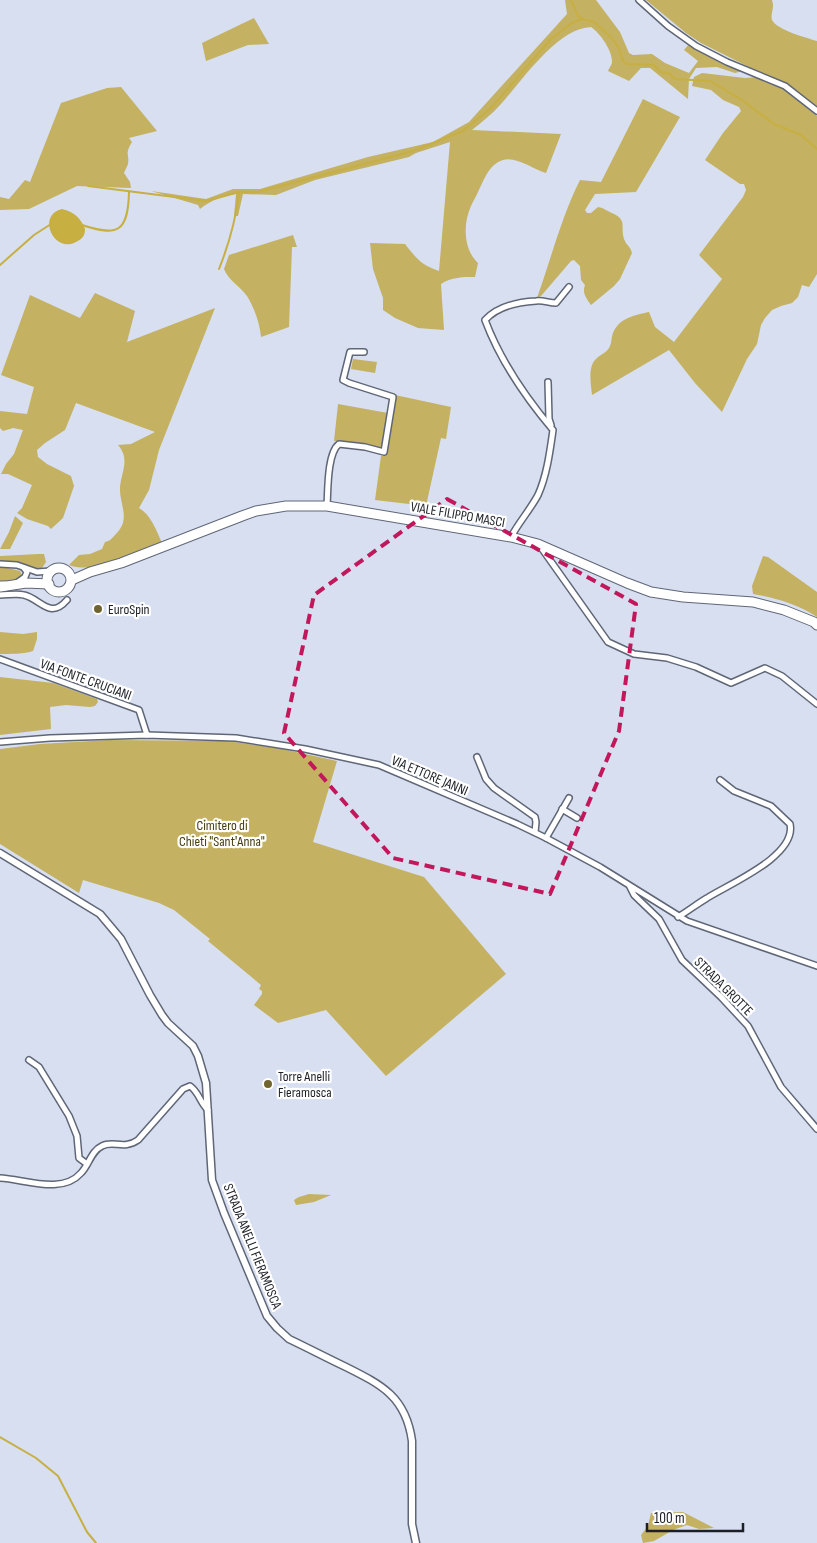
<svg xmlns="http://www.w3.org/2000/svg" width="817" height="1543" font-family="'Sofia Sans Condensed',sans-serif">
<style>
.green{fill:#c4b161}
.water{fill:#c7af42}
.lines{fill:none;stroke-linecap:round;stroke-linejoin:round}
.stream{stroke:#c7af42;stroke-width:2}
.minor-casing{stroke:#5f6676;stroke-width:8}
.tertiary-casing{stroke:#5f6676;stroke-width:9}
.primary-casing{stroke:#5f6676;stroke-width:11}
.trunk-casing{stroke:#5f6676;stroke-width:11}
.minor{stroke:#fff;stroke-width:5}
.tertiary{stroke:#fff;stroke-width:6}
.primary{stroke:#fff;stroke-width:9}
.trunk{stroke:#fff;stroke-width:9}
.marked{fill:none;stroke:#c2185b;stroke-width:4;stroke-dasharray:10 6;stroke-linejoin:round}
.poi-dot{fill:#706430;stroke:#fff;stroke-width:2}
.labels{text-anchor:middle;stroke-width:4.5;stroke-linejoin:round;paint-order:stroke}
.street-label{font-size:14px;fill:#1c1f26;stroke:#fff}
.poi-label{font-size:14px;fill:#1c1f26;stroke:#fff;text-anchor:start}
.park-label{font-size:14px;fill:#473d10;stroke:#fff}
</style>
<rect width="100%" height="100%" fill="#d7dff1"/>
<g class="green">
<path d="M565,0h31l24,32 9,21 4,2 19,-1 13,9 24,10 9,-12 -14,-11 5,-6 54,27 -8,2 -18,-6 -21,1 -7,11 -1,20 -38,-31h-9l-12,13 -21,-10c1,-3 3,-5 4,-8 1,-12 -12,-30 -21,-36 -34,1 -69,54 -90,77 -9,10 -19,18 -29,26l89,4 -15,39c-13,-4 -30,-17 -43,-13 -14,4 -19,20 -25,32 -2,5 -5,9 -7,14 -8,17 -8,43 7,57l-3,14c-12,0 -24,0 -34,7l3,46 -26,-2 -23,-10 -12,-8v-12l-10,-29 -3,-26 35,1c11,14 16,21 34,27l11,-129 -34,11 -7,4 -94,23 -39,15 -33,-1 -5,22h-4l2,-22c-13,2 -25,6 -36,15l-2,-4 -47,-14 55,8 27,-10h27l108,-32 65,-15 36,-20 98,-108z"/>
<path d="M646,0h126c3,8 -2,14 0,20 5,10 35,18 45,21v66l-15,-11 -31,-18 -70,-35 -15,-10z"/>
<polygon points="254,18 269,44 248,45 206,61 202,43"/>
<path d="M702,73l43,5 13,-1 23,9 36,30v158l-8,13 -7,-2 -4,12 -6,6 -11,3 -9,4 -7,8 -4,7 -4,19 -10,15 -25,53 -27,-29 -26,-33 -77,45c-1,-11 -5,-29 5,-37 4,-4 9,-5 12,-10 3,-5 2,-10 4,-15 6,-15 22,-18 36,-21l6,15 19,15 48,-63 -23,-24 44,-58 3,-7 -2,-6h-4l-35,-24 18,-27 18,-22 -2,-4 -16,-7 -12,-10 -19,-4 2,-9z"/>
<path d="M121,87l36,44 -28,7 3,4c-8,13 -2,12 -4,22 -1,3 -3,6 -4,9l6,9 1,6 -54,-2 -48,23 -29,1v-13l9,2 16,-19 5,2 31,-79 46,-15z"/>
<path d="M643,99l37,18 -44,75 -41,2 -10,16 2,3h4l7,-6c6,1 9,4 14,6 16,7 8,14 12,26 2,6 7,8 8,14l-12,26 -6,7 -23,19c-5,-7 -9,-12 -6,-20l-4,-5 -1,-14 -6,-6 -3,1 -30,35 -4,2c14,-39 24,-80 43,-118l21,2z"/>
<path d="M293,235l4,12h-5l-3,80 -28,10c-1,-13 -7,-30 -14,-41 -7,-10 -18,-15 -23,-27l5,-14z"/>
<path d="M95,293l40,18 -8,31 88,-34 -56,142 -10,40 -10,18c12,7 17,22 23,35 -27,10 -66,32 -93,22l10,-10 11,-1 12,-5 3,-7c5,-1 6,-3 10,-7 17,-16 4,-30 5,-48 2,-17 10,-28 -2,-42l13,-1 24,-12 -79,-29 -11,27 -20,13 -8,7 1,7 9,7 24,12 3,10 -11,32 -12,11 -3,-3 -21,-7 -10,-6 5,-5 10,-23 -24,-11h-7l5,-10 8,-10 9,-24 -10,-2 -10,3 -3,-3v-17l27,3 7,-27 -33,-12 29,-80 50,23z"/>
<polygon points="353,359 377,362 375,373 351,369"/>
<polygon points="395,395 451,407 446,439 441,438 426,506 375,500 381,456 386,456"/>
<polygon points="338,404 388,413 384,449 357,443 334,441"/>
<polygon points="15,516 23,523 10,549 0,549 9,532"/>
<polygon points="39,554 44,554 46,562 42,568 36,570 0,561 0,556"/>
<path d="M763,556l5,1 49,35v25c-19,-13 -41,-19 -64,-23l-1,-8z"/>
<polygon points="0,566 20,571 22,575 21,578 0,584"/>
<path d="M0,632l23,2 14,-2v7l-4,12c-8,3 -24,3 -33,3z"/>
<polygon points="0,677 53,683 97,699 98,702 95,706 90,707 66,705 50,707 51,729 0,735"/>
<polygon points="109,740 228,741 282,749 337,761 313,842 424,877 506,974 386,1076 326,1010 278,1023 254,1005 262,994 262,991 259,989 261,985 208,941 210,939 174,910 159,903 83,880 79,893 0,844 0,749 40,744"/>
<polygon points="309,1194 331,1195 314,1202 296,1205 294,1200 299,1197"/>
<polygon points="683,1512 714,1528 699,1529 687,1525 673,1530 654,1541 643,1543 641,1535 648,1526 651,1513"/>
</g>
<path class="water" d="M62,209c12,3 19,9 23,20 0,7 -3,10 -9,13 -22,12 -40,-27 -14,-33z"/>
<g class="lines">
<g class="stream">
<polyline points="571,0 578,16 582,19 594,22 611,37 619,48 623,61 627,64 654,65 661,72 671,74 672,77 676,79 710,81 742,100 774,124 801,135 817,149"/>
<polyline points="88,186 206,201 239,192 258,192 413,151 463,131 492,107 551,39 572,23 582,19"/>
<path d="M82,225c36,12 46,7 47,-33"/>
<polyline points="0,265 34,235 51,224"/>
<path d="M219,269c10,-25 17,-50 20,-77"/>
<polyline points="0,1437 36,1458 58,1476 87,1532 96,1543"/>
</g>
<defs>
<g id="minor">
<polyline points="639,0 668,26 696,46 727,62 785,86 817,111"/>
<polyline points="548,382 549,419 551,425"/>
<path d="M327,506c1,-15 0,-53 12,-62l26,3 19,5 9,-55 -44,-14 -6,-3 7,-28h14"/>
<path d="M511,537c8,-15 19,-27 27,-42 9,-20 12,-44 15,-65 -27,-32 -53,-70 -68,-110 13,-14 32,-18 51,-19 7,-1 13,2 20,2l13,-16"/>
<polyline points="540,546 608,642 634,654 667,658 696,667 731,683 765,668 782,676 817,704"/>
<polyline points="0,564 17,565 37,572 51,571"/>
<polyline points="18,582 25,577 27,572 24,568"/>
<path d="M0,595c8,0 17,-2 24,0 17,4 26,25 43,5"/>
<polyline points="0,659 139,710 147,735"/>
<polyline points="0,742 50,738 147,735 236,738 305,749 379,765 517,824 546,838 600,867 687,921 817,966"/>
<polyline points="477,757 486,779 494,788 535,817 536,822 535,832"/>
<polyline points="562,809 577,818"/>
<polyline points="546,838 569,798"/>
<polyline points="630,887 634,895 659,919 682,960 721,997 748,1026 781,1087 817,1129"/>
<path d="M678,917c10,-6 19,-13 29,-19 22,-14 90,-42 83,-74l-19,-18 -37,-15 -14,-11"/>
<polyline points="29,1060 39,1067 69,1116 77,1136 79,1158 87,1164"/>
<path d="M0,1178c24,1 62,17 81,-5 8,-8 10,-22 21,-27 11,-6 22,4 36,-6l45,-51 7,-3c9,6 10,17 18,24"/>
</g>
<path id="tertiary" d="M0,853l100,61 21,25 29,56 12,20 6,8 25,23 5,10 8,27 6,97 12,33 43,103 10,12 12,11c19,9 38,19 57,28 36,18 60,30 66,74v83l4,19"/>
<g id="primary">
<circle cx="59" cy="580" r="12"/>
<polyline points="72,580 90,572 121,563 242,516 256,511 286,506 327,506 511,537 538,544 627,583 651,592 683,597 753,602 784,610 814,622 817,625"/>
<polyline points="0,587 26,583 49,584"/>
</g>
<polyline id="trunk" points="0,586 5,586"/>
</defs>
<use href="#minor" class="minor-casing"/>
<use href="#tertiary" class="tertiary-casing"/>
<use href="#primary" class="primary-casing"/>
<use href="#trunk" class="trunk-casing"/>
<use href="#minor" class="minor"/>
<use href="#tertiary" class="tertiary"/>
<use href="#primary" class="primary"/>
<use href="#trunk" class="trunk"/>
</g>
<path class="marked" d="M447,499l189,105 -17,127 -69,163 -157,-36 -109,-125 30,-138z"/>
<g class="poi-dot">
<circle cx="98" cy="609" r="5"/>
<circle cx="268" cy="1084" r="5"/>
</g>
<g class="labels">
<g class="street-label">
<text transform="translate(458 514) rotate(10)" y="5">VIALE FILIPPO MASCI</text>
<text transform="translate(86 679) rotate(20)" y="5">VIA FONTE CRUCIANI</text>
<text transform="translate(430 775) rotate(23)" y="5">VIA ETTORE JANNI</text>
<text transform="translate(724 986) rotate(45)" y="5">STRADA GROTTE</text>
<text transform="translate(253 1246) rotate(68)" y="5">STRADA ANELLI FIERAMOSCA</text>
</g>
<g class="poi-label">
<text x="108" y="614">EuroSpin</text>
<text x="278" y="1081">Torre Anelli<tspan x="278" dy="16">Fieramosca</tspan></text>
</g>
<g class="park-label">
<text x="222" y="830">Cimitero di<tspan x="222" dy="16">Chieti "Sant'Anna"</tspan></text>
</g>
</g>
<path d="M647 1523v8h96v-8" fill="none" stroke="#1c1f26" stroke-width="2.5"/>
<text x="654" y="1523" font-size="15" fill="#1c1f26" stroke="#ffffff" stroke-width="4" paint-order="stroke">100 m</text>
</svg>
